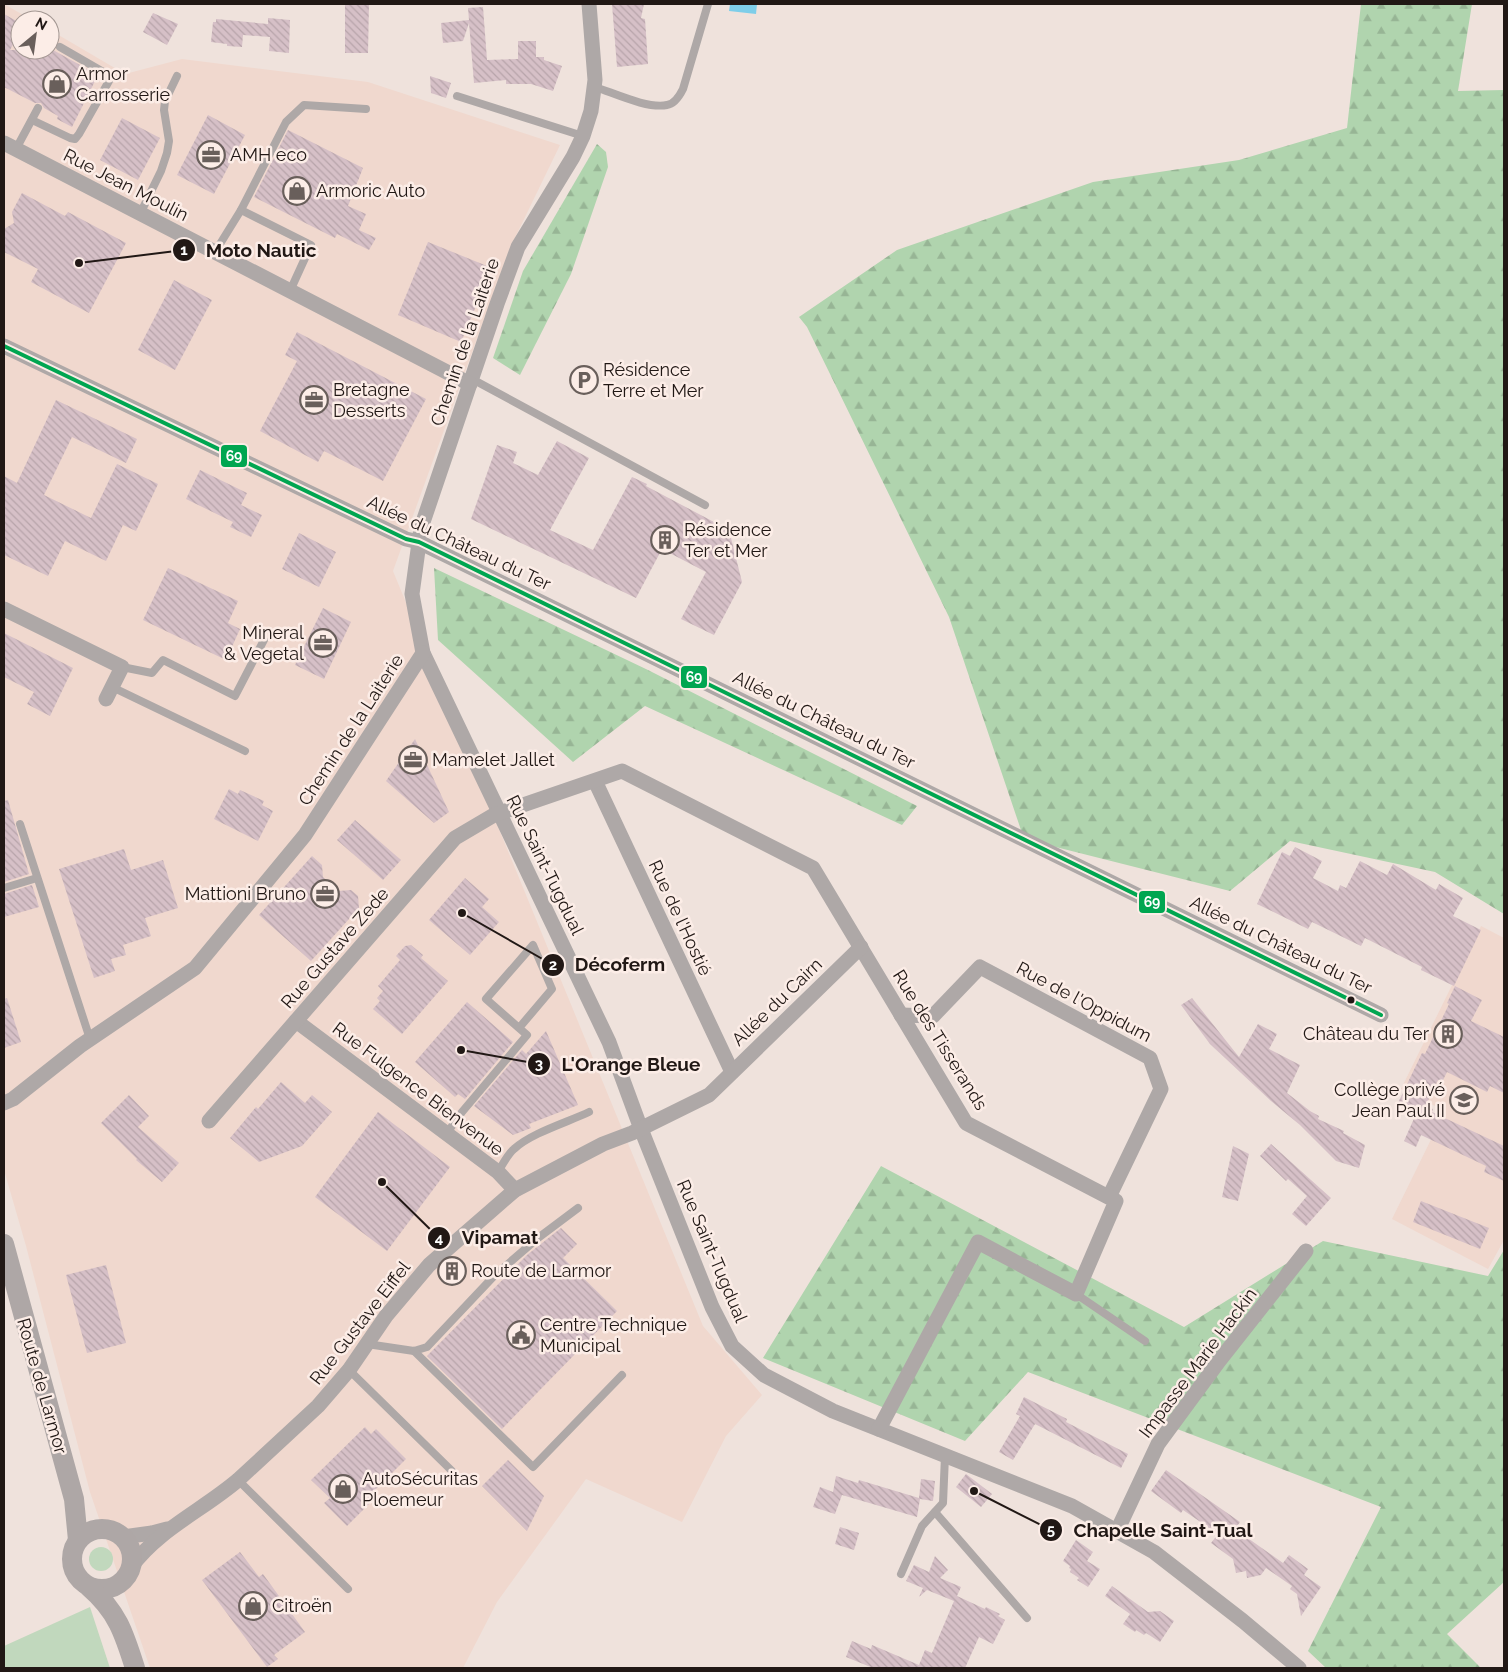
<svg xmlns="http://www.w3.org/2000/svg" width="1508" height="1672" font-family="Raleway,sans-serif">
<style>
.built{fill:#f0d8ce}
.green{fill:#c1d8bd}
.forest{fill:url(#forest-firs)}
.water{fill:#7ecee9}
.building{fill:url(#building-back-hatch)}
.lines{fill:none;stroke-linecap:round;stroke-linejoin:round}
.lane{stroke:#aea8a7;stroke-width:8}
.street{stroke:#aea8a7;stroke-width:15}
.secondary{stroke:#aea7a6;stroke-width:20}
.bus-1-casing{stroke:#fcede7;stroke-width:8}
.bus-1{stroke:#00a651;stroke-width:4}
.bus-dot{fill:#211815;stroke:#fcede7;stroke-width:2}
.labels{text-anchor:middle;stroke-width:5;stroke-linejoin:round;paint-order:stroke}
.poi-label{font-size:18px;fill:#211815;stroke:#fcede7;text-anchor:start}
.street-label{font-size:18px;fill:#211815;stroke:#fcede7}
.leader{fill:none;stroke:#211815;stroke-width:2}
.callout-dot{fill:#211815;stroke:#fcede7;stroke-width:2}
.mark-label{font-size:15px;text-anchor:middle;font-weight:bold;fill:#fff}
.callout-label{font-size:19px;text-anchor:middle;font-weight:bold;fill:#211815;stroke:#fcede7;stroke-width:5;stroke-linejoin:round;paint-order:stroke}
.line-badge{stroke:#fcede7;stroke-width:2}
.badge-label{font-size:14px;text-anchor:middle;font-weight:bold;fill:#fff}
</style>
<defs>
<pattern id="forest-firs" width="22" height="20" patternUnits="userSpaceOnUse" patternTransform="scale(1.25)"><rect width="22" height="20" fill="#b0d4ae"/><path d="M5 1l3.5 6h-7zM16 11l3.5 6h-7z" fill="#97b595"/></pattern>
<pattern id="building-back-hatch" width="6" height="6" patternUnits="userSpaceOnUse" patternTransform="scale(1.25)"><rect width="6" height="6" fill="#d6c0c7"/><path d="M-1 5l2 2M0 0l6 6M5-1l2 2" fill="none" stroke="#b7a4aa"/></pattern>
</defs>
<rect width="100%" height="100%" fill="#efe2dc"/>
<g class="built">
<polygon points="4,4 32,20 20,20 20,50 50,50 50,30 125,74 182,59 368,82 560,145 510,248 393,571 703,1326 762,1395 726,1436 682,1522 586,1479 497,1602 463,1668 150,1668 90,1492 26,1246 4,1170"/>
<polygon points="1481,926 1504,938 1504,1240 1488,1269 1392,1219 1445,1111 1401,1089"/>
</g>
<g class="green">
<circle cx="101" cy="1559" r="12"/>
<polygon points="90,1607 110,1668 4,1668 4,1646"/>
</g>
<g class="forest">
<polygon points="1361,4 1472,4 1458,91 1504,90 1504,914 1435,872 1290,841 1230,891 1024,839 949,617 807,327 799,317 897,250 1093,182 1239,160 1347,128"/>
<polygon points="597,144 606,152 608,167 571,274 520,375 493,358 523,271"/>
<polygon points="434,568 648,670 917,806 902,825 645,706 573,762 438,640"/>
<polygon points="881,1166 1184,1327 1323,1241 1488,1276 1504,1250 1504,1582 1447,1634 1481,1668 1326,1668 1308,1651 1381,1507 1028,1372 965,1441 763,1358"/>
</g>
<polygon class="water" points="730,4 757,4 756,14 729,11"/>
<g class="building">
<polygon points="345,4 369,4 368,53 345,53"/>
<polygon points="612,4 644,4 641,18 645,19 648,64 617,67"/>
<polygon points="483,7 487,60 518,59 518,41 536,41 536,57 544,57 544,60 562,66 553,91 531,84 506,84 506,80 474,83 469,23 463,41 443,43 441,23 469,20 468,8"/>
<polygon points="153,13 178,24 167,45 143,32"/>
<polygon points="4,14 20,23 20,31 10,50 53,50 98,75 72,127 57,119 58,116 44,108 41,103 35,103 4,87"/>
<polygon points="268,18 290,20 289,53 269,51 270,37 243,35 242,47 227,46 227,44 211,42 213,22 216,22 216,19 268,24"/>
<polygon points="430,76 451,83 446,98 431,93"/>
<polygon points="208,115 245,135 214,194 177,175"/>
<polygon points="122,118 160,138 138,180 100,160"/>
<polygon points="288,130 363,168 348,206 366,214 359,230 376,238 369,250 337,234 335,238 254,197"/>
<polygon points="22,193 65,216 68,212 126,243 89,313 31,282 38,269 4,252 4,229 14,223 12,212"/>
<polygon points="428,242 492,268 461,342 398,315"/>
<polygon points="174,280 212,300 175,370 138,350"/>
<polygon points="297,332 426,399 383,481 324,451 318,462 260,431 297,361 285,355"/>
<polygon points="56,400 137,439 126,463 72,437 44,495 91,518 117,464 158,484 136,531 123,525 106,561 65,541 48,576 4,555 4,476 17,483"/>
<polygon points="557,441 589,458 550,530 593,550 632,477 647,484 646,486 729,530 742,582 714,635 681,619 706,572 662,549 636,598 471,519 497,445 517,452 513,463 538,475"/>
<polygon points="200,470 247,493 241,505 262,515 251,537 230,527 233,522 186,499"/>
<polygon points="299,533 336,552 319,587 282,569"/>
<polygon points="168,568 238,601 228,623 240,629 226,660 143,620"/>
<polygon points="323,608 351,622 324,679 295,665"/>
<polygon points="4,633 73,668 50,716 27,704 34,692 4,677"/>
<polygon points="415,739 449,812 434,823 386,781"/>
<polygon points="229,789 238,794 240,790 264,801 262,805 273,811 258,841 214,819"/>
<polygon points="8,800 29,874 4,882 4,801"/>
<polygon points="355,820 401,860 383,880 337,840"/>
<polygon points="1295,847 1322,861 1313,878 1338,891 1340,885 1346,888 1360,861 1387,875 1393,864 1436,890 1439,884 1463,898 1453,916 1481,930 1454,986 1421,970 1422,967 1365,938 1361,946 1312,922 1308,929 1257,904 1282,852 1290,856"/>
<polygon points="124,849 131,870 163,860 178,908 145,918 151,936 123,945 126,955 111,959 115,971 94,978 59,869"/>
<polygon points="312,856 322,865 323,877 339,891 351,890 358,896 359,908 311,961 259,915"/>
<polygon points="465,878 489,899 482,907 499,922 470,955 429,920"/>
<polygon points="32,885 39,907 4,917 4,894"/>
<polygon points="411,945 423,955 421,958 448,981 402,1034 373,1009 380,1001 377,998 383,991 378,986 400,960 396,956 405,946"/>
<polygon points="1455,986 1482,1000 1471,1021 1504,1037 1504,1093 1490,1086 1487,1092 1447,1072 1442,1082 1438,1080 1426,1105 1433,1109 1432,1112 1504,1146 1504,1181 1484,1172 1486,1166 1421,1135 1416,1147 1404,1141 1416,1114 1397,1105 1422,1053 1425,1054 1449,1004 1447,1003"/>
<polygon points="7,998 21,1042 4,1048 4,999"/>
<polygon points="1192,998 1239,1057 1258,1024 1277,1034 1269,1049 1300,1065 1287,1093 1310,1111 1319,1116 1318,1119 1344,1131 1343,1133 1365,1145 1359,1168 1336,1161 1300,1125 1271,1101 1210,1044 1181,1005"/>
<polygon points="467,1002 513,1042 465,1099 458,1094 455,1097 415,1062"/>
<polygon points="546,1031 578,1105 529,1124 531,1128 513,1135 474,1106 522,1050 526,1054"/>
<polygon points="281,1082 305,1103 312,1095 332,1112 302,1146 259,1162 230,1138 256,1107 258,1109"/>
<polygon points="129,1095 149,1116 138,1127 179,1163 162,1182 136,1160 137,1159 101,1123"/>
<polygon points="378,1112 450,1167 387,1251 315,1197"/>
<polygon points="1271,1144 1331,1198 1306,1226 1292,1214 1307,1196 1288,1179 1286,1181 1260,1156"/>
<polygon points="1233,1146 1249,1154 1238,1201 1222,1197"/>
<polygon points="1421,1201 1489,1228 1480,1249 1413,1222"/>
<polygon points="561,1228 577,1244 563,1258 617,1311 502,1429 427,1356 527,1255"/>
<polygon points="106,1265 126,1343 87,1353 66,1275"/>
<polygon points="1024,1397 1067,1419 1066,1422 1128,1454 1121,1468 1035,1424 1013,1460 999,1452 1020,1416 1016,1414"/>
<polygon points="365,1427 371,1434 376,1429 406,1459 371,1494 375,1498 347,1526 324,1503 330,1498 311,1480"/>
<polygon points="508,1460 544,1496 527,1531 482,1486"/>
<polygon points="1166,1470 1240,1522 1235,1529 1283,1563 1289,1555 1308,1569 1304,1575 1321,1587 1301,1616 1297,1594 1290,1589 1292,1586 1266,1568 1261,1575 1247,1578 1246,1571 1236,1573 1233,1559 1211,1543 1218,1534 1183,1510 1181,1513 1151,1491"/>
<polygon points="966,1474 992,1494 981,1507 956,1487"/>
<polygon points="836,1476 858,1483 859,1480 919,1498 921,1479 935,1481 933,1501 920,1499 917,1517 842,1495 835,1514 813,1507 820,1487 833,1492"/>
<polygon points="840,1527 859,1533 854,1550 835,1544"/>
<polygon points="1076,1540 1093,1552 1087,1561 1100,1569 1088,1587 1077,1580 1079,1578 1070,1572 1071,1569 1069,1568 1070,1566 1063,1561"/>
<polygon points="240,1552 259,1577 263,1574 305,1632 274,1655 278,1659 267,1667 202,1580"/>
<polygon points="935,1556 948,1570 940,1578 961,1587 957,1596 985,1609 986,1607 1000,1614 998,1616 1005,1620 993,1644 979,1637 965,1668 873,1668 846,1657 852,1641 871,1649 872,1645 919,1665 925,1650 932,1653 954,1601 927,1590 919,1597 923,1588 906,1581 914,1565 929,1572"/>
<polygon points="1112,1586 1148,1612 1160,1611 1174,1621 1160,1642 1146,1633 1144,1635 1136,1630 1135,1632 1123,1624 1130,1614 1105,1596"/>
</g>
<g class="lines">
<g class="lane">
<path d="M595,87c19,6 52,22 72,18 8,-1 13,-10 16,-16l25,-85"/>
<polyline points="457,96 583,136"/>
<polyline points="32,120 70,138 75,139 79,134 109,81 105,73 60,47"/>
<polyline points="16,149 38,108"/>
<polyline points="241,210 286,122 304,105 366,109"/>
<polyline points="140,214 161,171 167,153 169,141 164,110 165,101 177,76"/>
<polyline points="215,252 241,210 311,245 290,291"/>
<polyline points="472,379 705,505"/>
<polyline points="122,667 152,673 163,660 235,696 264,640"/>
<polyline points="112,687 245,751"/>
<polyline points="20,824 90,1039"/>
<polyline points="4,888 37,878"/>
<polyline points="447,1133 462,1112 527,1035 486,999 533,945 552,989 519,1028"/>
<path d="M498,1172c5,-8 9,-17 16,-23 17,-16 54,-27 75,-37"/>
<polyline points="1076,1294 1145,1341"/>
<polyline points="367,1344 414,1351 427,1347 494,1276 538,1238 578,1208"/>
<polyline points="414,1351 533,1467 622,1375"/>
<polyline points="349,1370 452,1471"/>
<polyline points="238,1480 348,1589"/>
<polyline points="935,1512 1027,1618"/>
<polyline points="901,1574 922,1526 943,1503 945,1456"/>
</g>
<g class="street">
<polyline points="589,4 595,80 591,111 583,136 573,157 518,247 497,304 421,528 412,594 423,653 609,1042 641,1129 712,1307 732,1346 764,1375 833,1411 1072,1506 1154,1552 1243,1621 1299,1668"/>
<polyline points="4,143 470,384"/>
<polyline points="4,346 406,539 419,542 1381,1015"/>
<polyline points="4,609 122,667 106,699"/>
<polyline points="595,781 732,1072"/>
<polyline points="901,1015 933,1016 980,967 1150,1058 1161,1089 1109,1197"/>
<polyline points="296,1021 498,1172 515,1190"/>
<polyline points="4,1103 13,1099 80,1046 195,968 305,835 423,653"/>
<polyline points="209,1121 455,838 494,815 622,771 813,868 966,1123 1116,1201 1076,1294 978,1242 879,1429"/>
<polyline points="1117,1531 1158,1444 1219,1361 1306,1251"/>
<polyline points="123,1537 152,1533 167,1529"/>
<path d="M131,1567c28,-38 72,-57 107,-87l80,-74 31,-36 37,-54 43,-51 86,-75 88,-46 29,-11 77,-38 152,-148"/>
</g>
<g class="secondary">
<polyline points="4,1244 74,1499 78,1540"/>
<circle cx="102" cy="1559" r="30"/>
<path d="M89,1587c28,24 35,46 46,81"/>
</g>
<defs>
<polyline id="bus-1" points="4,346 406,539 419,542 1381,1015"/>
</defs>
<use href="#bus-1" class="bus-1-casing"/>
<use href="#bus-1" class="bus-1"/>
</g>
<defs>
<symbol id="shop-ring" viewBox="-11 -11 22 22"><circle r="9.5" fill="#fcede7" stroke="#695f5b" stroke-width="1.5"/><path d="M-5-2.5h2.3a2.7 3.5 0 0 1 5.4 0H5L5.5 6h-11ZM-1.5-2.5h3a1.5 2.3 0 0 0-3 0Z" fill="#695f5b"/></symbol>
<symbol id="office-ring" viewBox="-11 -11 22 22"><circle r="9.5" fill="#fcede7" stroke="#695f5b" stroke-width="1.5"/><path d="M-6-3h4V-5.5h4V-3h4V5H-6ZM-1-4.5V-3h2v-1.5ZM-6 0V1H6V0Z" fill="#695f5b"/></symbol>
<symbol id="parking-ring" viewBox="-11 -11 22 22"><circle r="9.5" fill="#fcede7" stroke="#695f5b" stroke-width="1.5"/><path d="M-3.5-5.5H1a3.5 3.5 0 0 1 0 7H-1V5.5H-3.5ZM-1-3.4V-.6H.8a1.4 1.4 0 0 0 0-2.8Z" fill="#695f5b"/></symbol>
<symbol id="building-ring" viewBox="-11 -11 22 22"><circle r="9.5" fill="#fcede7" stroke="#695f5b" stroke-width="1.5"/><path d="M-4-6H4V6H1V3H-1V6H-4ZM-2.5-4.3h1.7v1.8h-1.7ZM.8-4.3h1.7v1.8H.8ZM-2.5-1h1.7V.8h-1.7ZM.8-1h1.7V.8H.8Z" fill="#695f5b"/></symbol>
<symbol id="school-ring" viewBox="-11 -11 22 22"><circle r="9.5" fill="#fcede7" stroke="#695f5b" stroke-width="1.5"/><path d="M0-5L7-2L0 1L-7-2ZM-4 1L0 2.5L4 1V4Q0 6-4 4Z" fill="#695f5b"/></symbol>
<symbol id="civic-ring" viewBox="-11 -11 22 22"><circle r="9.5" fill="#fcede7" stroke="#695f5b" stroke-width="1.5"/><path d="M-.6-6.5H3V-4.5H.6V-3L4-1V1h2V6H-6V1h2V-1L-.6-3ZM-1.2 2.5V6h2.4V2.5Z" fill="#695f5b"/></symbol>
</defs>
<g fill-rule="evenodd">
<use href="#shop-ring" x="41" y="68" width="32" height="32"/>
<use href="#office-ring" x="195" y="139" width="32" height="32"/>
<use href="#shop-ring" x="281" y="175" width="32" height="32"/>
<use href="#parking-ring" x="568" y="364" width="32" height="32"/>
<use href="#office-ring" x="298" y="384" width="32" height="32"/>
<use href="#building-ring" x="649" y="524" width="32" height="32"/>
<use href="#office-ring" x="307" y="627" width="32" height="32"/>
<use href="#office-ring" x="397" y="744" width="32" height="32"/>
<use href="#office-ring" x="309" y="878" width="32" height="32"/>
<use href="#building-ring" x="1432" y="1018" width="32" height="32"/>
<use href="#school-ring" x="1448" y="1084" width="32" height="32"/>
<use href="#building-ring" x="436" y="1255" width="32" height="32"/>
<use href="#civic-ring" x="505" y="1319" width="32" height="32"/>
<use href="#shop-ring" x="327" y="1473" width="32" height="32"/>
<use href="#shop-ring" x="237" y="1590" width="32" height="32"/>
</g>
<circle class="bus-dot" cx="1351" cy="1000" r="4.5"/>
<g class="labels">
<g class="poi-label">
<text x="76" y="80">Armor<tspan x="76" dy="21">Carrosserie</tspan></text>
<text x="230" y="161">AMH eco</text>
<text x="316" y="197">Armoric Auto</text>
<text x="603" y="376">Résidence<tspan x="603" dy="21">Terre et Mer</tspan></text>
<text x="333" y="396">Bretagne<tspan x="333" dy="21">Desserts</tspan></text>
<text x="684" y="536">Résidence<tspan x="684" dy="21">Ter et Mer</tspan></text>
<text x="304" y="639" text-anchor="end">Mineral<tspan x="304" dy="21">&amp; Vegetal</tspan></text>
<text x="432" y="766">Mamelet Jallet</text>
<text x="306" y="900" text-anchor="end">Mattioni Bruno</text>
<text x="1429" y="1040" text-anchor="end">Château du Ter</text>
<text x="1445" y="1096" text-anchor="end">Collège privé<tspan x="1445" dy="21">Jean Paul II</tspan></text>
<text x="471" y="1277">Route de Larmor</text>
<text x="540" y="1331">Centre Technique<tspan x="540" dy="21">Municipal</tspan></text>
<text x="362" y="1485">AutoSécuritas<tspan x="362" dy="21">Ploemeur</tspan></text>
<text x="272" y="1612">Citroën</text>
</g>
<g class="street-label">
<text transform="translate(126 185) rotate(27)" y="6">Rue Jean Moulin</text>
<text transform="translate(465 342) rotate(-71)" y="6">Chemin de la Laiterie</text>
<text transform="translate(459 543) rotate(25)" y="6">Allée du Château du Ter</text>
<text transform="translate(824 720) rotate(26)" y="6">Allée du Château du Ter</text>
<text transform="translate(351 730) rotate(-57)" y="6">Chemin de la Laiterie</text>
<text transform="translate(545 865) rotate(64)" y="6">Rue Saint-Tugdual</text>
<text transform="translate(680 918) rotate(65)" y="6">Rue de l'Hostié</text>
<text transform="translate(1281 945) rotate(26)" y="6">Allée du Château du Ter</text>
<text transform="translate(335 948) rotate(-49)" y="6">Rue Gustave Zede</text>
<text transform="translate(777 1002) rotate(-44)" y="6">Allée du Cairn</text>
<text transform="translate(1084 1002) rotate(28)" y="6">Rue de l'Oppidum</text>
<text transform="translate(940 1040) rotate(58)" y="6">Rue des Tisserands</text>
<text transform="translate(418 1089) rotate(37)" y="6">Rue Fulgence Bienvenue</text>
<text transform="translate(712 1251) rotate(67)" y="6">Rue Saint-Tugdual</text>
<text transform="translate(360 1323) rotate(-52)" y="6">Rue Gustave Eiffel</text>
<text transform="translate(1198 1363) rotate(-53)" y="6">Impasse Marie Hackin</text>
<text transform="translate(42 1386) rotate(74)" y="6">Route de Larmor</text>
</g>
</g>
<path class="leader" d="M79 263L184 250M462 913L553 965M461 1050L539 1064M382 1182L439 1238M974 1491L1051 1530"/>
<g class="callout-dot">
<circle cx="79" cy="263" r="5"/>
<circle cx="462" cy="913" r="5"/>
<circle cx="461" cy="1050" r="5"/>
<circle cx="382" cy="1182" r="5"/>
<circle cx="974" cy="1491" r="5"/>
<circle cx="184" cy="250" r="12"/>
<circle cx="553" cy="965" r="12"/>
<circle cx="539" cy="1064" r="12"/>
<circle cx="439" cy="1238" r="12"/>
<circle cx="1051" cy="1530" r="12"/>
</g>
<g class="mark-label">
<text x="184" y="255">1</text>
<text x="553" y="970">2</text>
<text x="539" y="1069">3</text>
<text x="439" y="1243">4</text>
<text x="1051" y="1535">5</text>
</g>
<g class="callout-label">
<text x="261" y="257">Moto Nautic</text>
<text x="620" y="971">Décoferm</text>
<text x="631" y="1071">L'Orange Bleue</text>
<text x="500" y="1244">Vipamat</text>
<text x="1163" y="1537">Chapelle Saint-Tual</text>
</g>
<g class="line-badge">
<rect x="220" y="444" width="28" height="24" rx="5" fill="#00a651"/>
<rect x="680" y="665" width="28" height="24" rx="5" fill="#00a651"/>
<rect x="1138" y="890" width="28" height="24" rx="5" fill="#00a651"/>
</g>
<g class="badge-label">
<text x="234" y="461">69</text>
<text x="694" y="682">69</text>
<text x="1152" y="907">69</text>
</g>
<rect width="1508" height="1672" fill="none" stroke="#211815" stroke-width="10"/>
<g transform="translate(35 35) rotate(29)"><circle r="24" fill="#fcede7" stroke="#a49893"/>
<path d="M0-4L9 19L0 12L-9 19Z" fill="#695f5b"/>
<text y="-8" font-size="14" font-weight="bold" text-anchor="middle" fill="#211815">N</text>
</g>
</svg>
